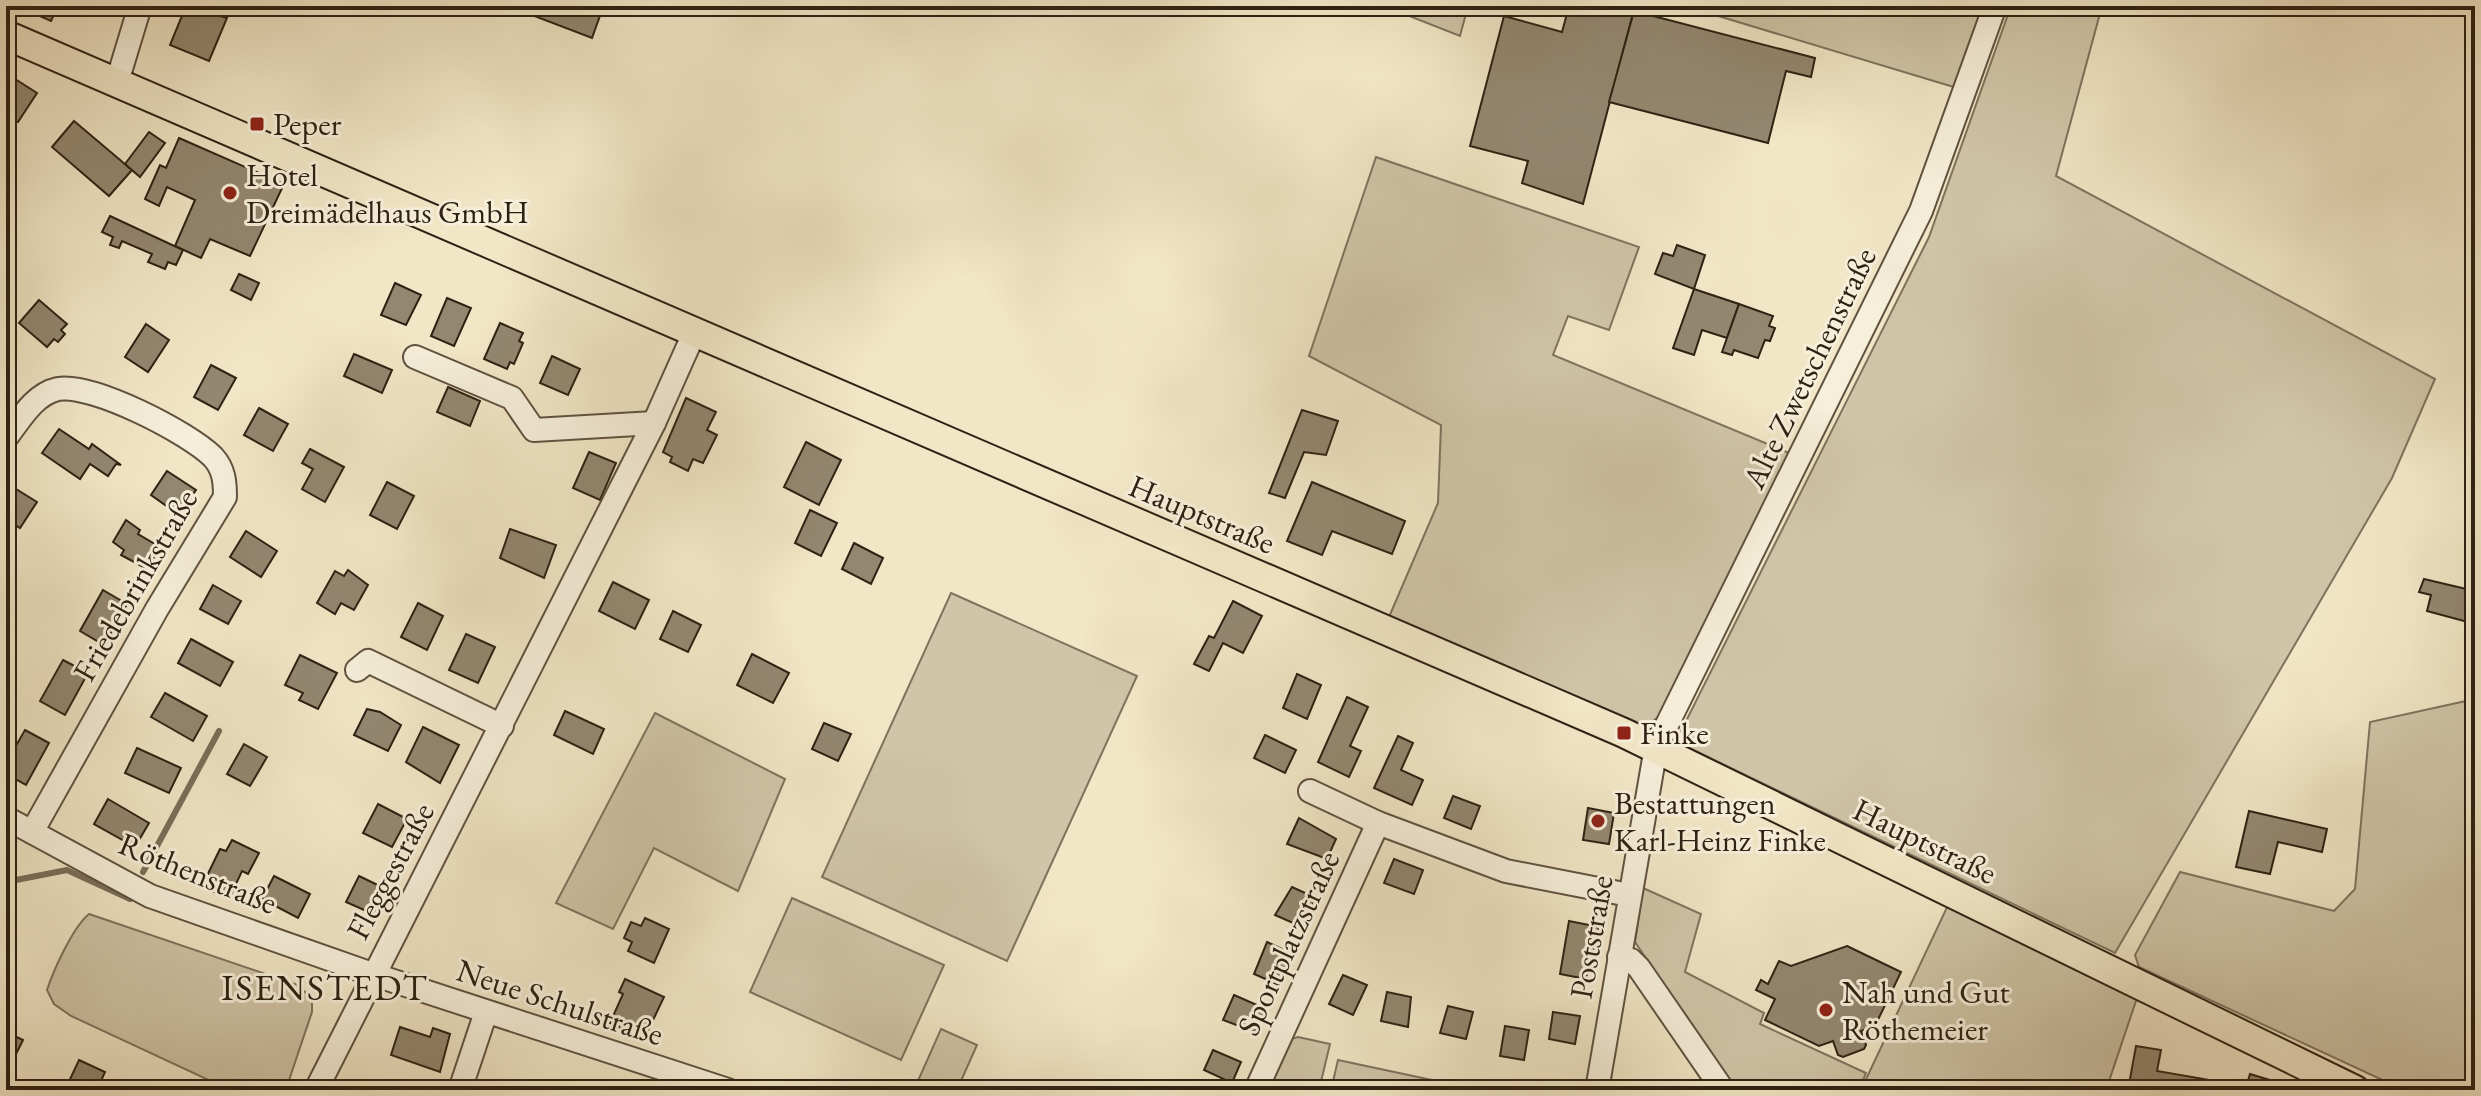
<svg xmlns="http://www.w3.org/2000/svg" width="2481" height="1096" font-family="'EB Garamond',serif">
<style>
.green{fill:#d0c5a8;stroke:#7f735e;stroke-width:2}
.lines{fill:none;stroke-linecap:round;stroke-linejoin:round}
.stream{stroke:#7b6f5a;stroke-width:6}
.building{fill:#938770;stroke:#2e2113;stroke-width:2}
.minor-casing{stroke:#5f5240;stroke-width:26}
.major-casing{stroke:#2e2113;stroke-width:32}
.minor{stroke:#f6efda;stroke-width:22}
.major{stroke:#f1e6c6;stroke-width:28}
.poi-dot{fill:#8f2418;stroke:#f6efda;stroke-width:3}
.labels{text-anchor:middle;stroke-width:6;stroke-linejoin:round;paint-order:stroke}
.poi-label{font-size:32px;fill:#2e2113;stroke:#f6efda;text-anchor:start}
.street-label{font-size:32px;fill:#2e2113;stroke:#f6efda}
.quarter-label{font-size:36px;letter-spacing:2px;fill:#2e2113;stroke:#f6efda}
</style>
<rect width="100%" height="100%" fill="#f1e6c6"/>
<filter id="stains"><feTurbulence type="fractalNoise" baseFrequency=".0025" numOctaves="4"/><feColorMatrix values="0 0 0 0 .2 0 0 0 0 .09 0 0 0 0 .02 0 0 0 .5 -.17"/></filter>
<radialGradient id="worn" r=".72"><stop offset=".6" stop-color="#630" stop-opacity="0"/><stop offset="1" stop-color="#630" stop-opacity=".3"/></radialGradient>
<g class="green">
<polygon points="1384,6 1468,6 1460,36"/>
<polygon points="1685,6 1987,6 1957,88"/>
<polygon points="2011,6 2102,6 2056,176 2435,379 2392,478 2115,953 1679,743 1681,731 1929,237"/>
<polygon points="1376,157 1639,247 1609,330 1568,316 1553,355 1794,455 1663,713 1646,727 1389,617 1438,503 1441,425 1309,356"/>
<polygon points="951,593 1137,676 1007,961 822,877"/>
<polygon points="2475,699 2475,1090 2404,1090 2139,967 2135,955 2180,872 2334,911 2355,889 2370,722"/>
<polygon points="655,713 785,779 738,891 654,848 613,929 556,903"/>
<polygon points="1643,888 1701,914 1685,972 1764,1013 1760,1024 1866,1073 1859,1090 1735,1090 1635,942"/>
<polygon points="792,898 944,965 901,1060 750,992"/>
<polygon points="1949,903 2138,995 2106,1090 1861,1090"/>
<path d="M89,914l209,71 14,14v13l-26,77 -56,1 -159,-74 -17,-12 -7,-14c7,-21 26,-63 42,-76z"/>
<polygon points="941,1029 977,1045 957,1090 932,1090 917,1083"/>
<polygon points="1298,1037 1330,1044 1319,1090 1265,1090 1288,1040"/>
<polygon points="1338,1060 1479,1090 1331,1090"/>
</g>
<g class="lines">
<g class="stream">
<polyline points="143,872 219,731"/>
<polyline points="6,882 67,870 130,899"/>
</g>
</g>
<g class="building">
<polygon points="17,6 58,6 51,21"/>
<polygon points="186,6 227,18 209,61 170,45"/>
<polygon points="508,6 592,6 602,10 592,38"/>
<polygon points="1569,6 1635,6 1583,204 1522,183 1528,161 1470,146 1504,16 1562,32"/>
<polygon points="1634,11 1815,58 1811,77 1786,71 1768,143 1609,102"/>
<polygon points="12,77 37,93 18,122 13,120 6,131 6,87"/>
<polygon points="74,121 132,170 109,196 52,147"/>
<polygon points="149,132 165,143 140,177 125,164"/>
<polygon points="179,138 284,184 250,256 210,239 201,258 175,246 195,200 167,187 159,206 145,199 160,165 166,168"/>
<polygon points="110,216 183,250 176,265 168,262 165,269 148,262 152,254 122,241 119,248 110,245 113,237 102,232"/>
<polygon points="1677,245 1705,255 1694,289 1655,274 1663,253 1673,256"/>
<polygon points="239,274 259,283 251,300 231,290"/>
<polygon points="395,283 421,295 406,325 381,315"/>
<polygon points="1694,289 1739,304 1727,338 1702,330 1694,355 1673,348"/>
<polygon points="447,298 471,308 454,346 431,336"/>
<polygon points="39,300 67,324 61,330 65,334 58,342 54,339 47,347 19,323"/>
<polygon points="1739,304 1773,316 1769,326 1775,328 1770,341 1765,340 1758,358 1734,350 1732,355 1722,352"/>
<polygon points="500,323 523,333 519,341 523,343 514,364 510,362 507,369 484,359"/>
<polygon points="146,324 169,340 148,372 125,357"/>
<polygon points="354,354 392,370 382,393 344,376"/>
<polygon points="552,356 580,369 568,395 540,383"/>
<polygon points="211,365 236,378 218,410 194,397"/>
<polygon points="448,387 480,401 470,426 437,412"/>
<polygon points="686,398 716,412 707,430 717,435 703,463 693,459 688,471 670,462 672,457 663,452"/>
<polygon points="259,408 288,424 273,451 244,435"/>
<polygon points="1302,410 1338,421 1326,455 1304,452 1285,498 1269,493"/>
<polygon points="59,429 89,449 92,444 121,465 116,464 108,476 90,464 80,479 42,453"/>
<polygon points="806,442 841,460 819,505 784,487"/>
<polygon points="310,449 344,467 325,502 302,489 313,469 302,463"/>
<polygon points="589,452 616,463 600,500 573,488"/>
<polygon points="167,471 196,490 179,515 151,495"/>
<polygon points="387,482 414,496 397,529 370,515"/>
<polygon points="1312,482 1405,521 1392,554 1332,531 1322,555 1287,541"/>
<polygon points="8,484 37,502 20,528 6,519"/>
<polygon points="810,510 837,523 821,556 795,543"/>
<polygon points="126,520 140,530 138,534 160,547 147,569 121,555 124,550 113,542"/>
<polygon points="510,529 556,545 544,578 500,558"/>
<polygon points="246,531 277,551 261,577 230,557"/>
<polygon points="854,543 883,558 871,584 842,569"/>
<polygon points="348,570 368,585 354,610 341,603 335,614 317,603 335,571 344,576"/>
<polygon points="2424,579 2475,591 2475,624 2427,611 2431,595 2419,592"/>
<polygon points="613,582 649,600 635,629 599,611"/>
<polygon points="213,585 241,601 228,624 200,609"/>
<polygon points="103,590 127,604 104,645 80,631"/>
<polygon points="1233,601 1262,616 1243,653 1223,643 1209,671 1194,664 1209,636 1214,638"/>
<polygon points="418,603 443,616 427,650 401,637"/>
<polygon points="673,611 701,625 688,652 660,639"/>
<polygon points="466,634 495,647 478,683 449,670"/>
<polygon points="191,639 233,662 220,686 178,663"/>
<polygon points="752,654 789,673 773,703 737,685"/>
<polygon points="300,655 337,673 318,709 299,700 303,693 285,685"/>
<polygon points="63,660 88,673 65,715 40,701"/>
<polygon points="1297,674 1321,685 1307,719 1283,708"/>
<polygon points="165,693 207,716 193,741 151,717"/>
<polygon points="1347,697 1368,707 1350,746 1361,751 1349,777 1318,762"/>
<polygon points="367,709 380,712 401,725 388,751 354,735"/>
<polygon points="565,711 604,729 593,754 554,735"/>
<polygon points="824,723 851,734 838,761 812,749"/>
<polygon points="423,727 459,745 440,783 406,762"/>
<polygon points="25,730 49,743 26,785 6,774 6,763"/>
<polygon points="1265,735 1296,750 1285,773 1254,758"/>
<polygon points="1398,736 1413,743 1401,770 1423,780 1412,805 1374,788"/>
<polygon points="244,744 267,757 250,786 227,774"/>
<polygon points="137,748 181,768 169,793 125,773"/>
<polygon points="1453,796 1480,806 1471,829 1444,818"/>
<polygon points="108,799 149,823 135,847 94,824"/>
<polygon points="378,804 407,819 392,847 363,833"/>
<polygon points="1588,808 1614,813 1609,844 1583,840"/>
<polygon points="2249,811 2327,829 2322,852 2278,842 2270,874 2236,867"/>
<polygon points="1299,818 1336,839 1327,859 1287,844"/>
<polygon points="232,840 259,853 248,874 242,871 229,899 202,886 220,849 226,851"/>
<polygon points="1394,859 1423,870 1414,894 1384,883"/>
<polygon points="274,876 310,894 298,918 262,899"/>
<polygon points="359,876 386,889 373,914 346,902"/>
<polygon points="1292,887 1316,898 1302,927 1275,915"/>
<polygon points="645,918 669,929 654,963 628,951 632,942 624,938 631,922 641,926"/>
<polygon points="1569,921 1599,927 1596,949 1591,948 1586,979 1560,974"/>
<polygon points="1267,942 1291,953 1279,985 1254,974"/>
<polygon points="1847,946 1901,972 1875,1026 1861,1031 1866,1045 1864,1049 1843,1057 1838,1055 1833,1041 1819,1046 1765,1020 1775,999 1756,990 1761,980 1768,984 1779,961 1791,966"/>
<polygon points="1343,975 1367,985 1353,1015 1329,1004"/>
<polygon points="625,979 664,997 644,1039 610,1023 623,994 619,992"/>
<polygon points="1387,992 1411,997 1408,1027 1381,1021"/>
<polygon points="1234,995 1266,1009 1255,1032 1223,1020"/>
<polygon points="1448,1006 1473,1012 1466,1039 1440,1033"/>
<polygon points="1553,1012 1580,1016 1575,1044 1549,1039"/>
<polygon points="1505,1026 1529,1030 1524,1060 1500,1056"/>
<polygon points="400,1027 430,1037 433,1028 450,1034 440,1072 391,1055"/>
<polygon points="6,1032 23,1040 11,1064 6,1061"/>
<polygon points="2136,1046 2161,1050 2157,1071 2221,1082 2220,1090 2128,1090"/>
<polygon points="1213,1050 1241,1062 1232,1083 1204,1070"/>
<polygon points="79,1060 105,1072 97,1090 65,1090"/>
<polygon points="2250,1074 2273,1081 2270,1090 2245,1090"/>
</g>
<g class="lines">
<defs>
<g id="minor">
<polyline points="117,82 140,6"/>
<polyline points="415,357 512,398 534,430 654,423"/>
<path d="M6,438c14,-18 28,-44 52,-49 35,-6 131,44 155,68 11,12 12,25 12,40l-68,112 -125,223"/>
<polyline points="357,670 368,661 502,726"/>
<polyline points="1310,791 1378,823 1506,871 1629,895"/>
<polyline points="6,818 150,896 372,974 728,1090"/>
<polyline points="1619,957 1631,960 1639,968 1723,1090"/>
<polyline points="316,1090 654,423 695,331"/>
<polyline points="460,1090 486,1012"/>
<polyline points="1256,1090 1378,823"/>
<polyline points="1597,1090 1656,747 1921,211 1995,6"/>
</g>
<polyline id="major" points="6,35 1624,733 2355,1090"/>
</defs>
<use href="#minor" class="minor-casing"/>
<use href="#major" class="major-casing"/>
<use href="#minor" class="minor"/>
<use href="#major" class="major"/>
</g>
<g class="poi-dot">
<rect x="249" y="116" width="16" height="16" rx="4"/>
<circle cx="230" cy="193" r="8"/>
<rect x="1616" y="725" width="16" height="16" rx="4"/>
<circle cx="1598" cy="821" r="8"/>
<circle cx="1826" cy="1010" r="8"/>
</g>
<g class="labels">
<g class="poi-label">
<text x="273" y="135">Peper</text>
<text x="246" y="186">Hotel<tspan x="246" dy="37">Dreimädelhaus GmbH</tspan></text>
<text x="1640" y="744">Finke</text>
<text x="1614" y="814">Bestattungen<tspan x="1614" dy="37">Karl-Heinz Finke</tspan></text>
<text x="1842" y="1003">Nah und Gut<tspan x="1842" dy="37">Röthemeier</tspan></text>
</g>
<g class="street-label">
<text transform="translate(1809 368) rotate(-64)" y="11">Alte Zwetschenstraße</text>
<text transform="translate(1202 514) rotate(23)" y="11">Hauptstraße</text>
<text transform="translate(135 585) rotate(-60)" y="11">Friedebrinkstraße</text>
<text transform="translate(1925 841) rotate(26)" y="11">Hauptstraße</text>
<text transform="translate(390 871) rotate(-62)" y="11">Fleggestraße</text>
<text transform="translate(198 873) rotate(22)" y="11">Röthenstraße</text>
<text transform="translate(1591 937) rotate(-80)" y="11">Poststraße</text>
<text transform="translate(1288 943) rotate(-65)" y="11">Sportplatzstraße</text>
<text transform="translate(560 1002) rotate(18)" y="11">Neue Schulstraße</text>
</g>
<g class="quarter-label">
<text x="325" y="1000">ISENSTEDT</text>
</g>
</g>
<rect width="2481" height="1096" fill="none" stroke="#f1e6c6" stroke-width="32"/>
<rect x="8" y="8" width="2465" height="1080" fill="none" stroke="#2e2113" stroke-width="4"/>
<rect x="16" y="16" width="2449" height="1064" fill="none" stroke="#2e2113" stroke-width="2"/>
<rect width="100%" height="100%" filter="url(#stains)"/>
<rect width="100%" height="100%" fill="url(#worn)"/>
</svg>
